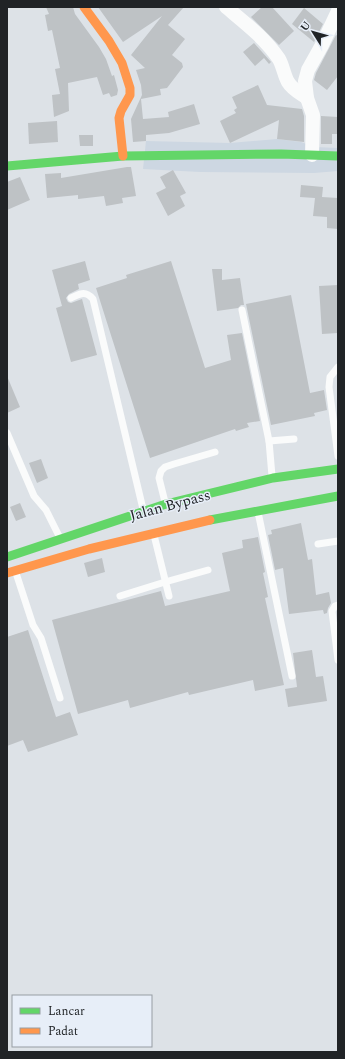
<svg xmlns="http://www.w3.org/2000/svg" width="345" height="1059" font-family="Spectral,serif">
<style>
.built{fill:#cdd7e2}
.building{fill:#bec2c5}
.lines{fill:none;stroke-linecap:round;stroke-linejoin:round}
.lane{stroke:#fafbfb;stroke-width:7}
.street{stroke:#fafbfb;stroke-width:14}
.fast{stroke:#63d668;stroke-width:9}
.slow{stroke:#ff974d;stroke-width:9}
.labels{text-anchor:middle;stroke-width:3;stroke-linejoin:round;paint-order:stroke}
.street-label{font-size:15px;fill:#202326;stroke:#e7eef8}
</style>
<rect width="100%" height="100%" fill="#dde2e7"/>
<polygon class="built" points="277,139 301,142 315,147 338,148 338,171 314,173 200,172 143,169 146,141 230,143"/>
<g class="building">
<polygon points="46,7 73,7 75,14 99,47 106,59 112,76 114,75 118,90 117,95 111,97 109,93 103,95 97,77 68,83 69,111 54,117 52,95 60,94 55,69 60,68 52,30 48,31 45,15 49,14"/>
<polygon points="98,7 184,7 168,25 185,39 172,55 182,63 183,67 167,88 160,89 161,95 141,99 143,119 169,117 168,112 194,104 200,124 169,133 146,135 146,141 133,142 131,119 142,95 141,85 136,70 145,68 131,55 162,16 123,42"/>
<polygon points="262,7 272,7 294,31 279,45 251,17"/>
<polygon points="304,8 323,24 314,42 292,24"/>
<polygon points="336,35 338,36 338,76 327,90 314,80 316,73"/>
<polygon points="254,43 271,62 269,64 264,58 255,66 243,52"/>
<polygon points="258,85 267,105 302,109 304,116 304,142 277,139 279,120 230,143 220,121 236,113 234,110 237,108 232,97"/>
<polygon points="321,116 338,117 338,134 332,134 332,144 321,144"/>
<polygon points="57,121 58,142 29,144 28,123"/>
<polygon points="79,135 93,135 93,146 80,146"/>
<polygon points="127,167 131,167 136,196 122,198 123,203 106,206 104,196 78,199 78,195 47,198 45,174 61,173 61,178"/>
<polygon points="173,170 186,193 180,196 185,206 168,216 156,193 166,188 160,177"/>
<polygon points="20,177 30,200 7,210 7,182"/>
<polygon points="301,185 323,187 322,197 338,198 338,229 327,228 327,217 313,216 315,198 300,197"/>
<polygon points="85,261 90,280 78,284 79,289 69,294 66,298 68,302 71,303 82,299 97,355 71,362 56,308 62,306 52,270"/>
<polygon points="171,261 205,368 231,360 227,335 242,333 260,421 247,423 249,427 236,431 235,429 150,458 96,288 127,278 126,275"/>
<polygon points="212,269 222,269 222,280 240,278 244,305 241,305 238,308 217,311"/>
<polygon points="338,285 338,333 322,334 319,286"/>
<polygon points="291,295 310,393 324,390 327,410 314,413 315,416 271,425 246,304"/>
<polygon points="7,376 20,407 7,413"/>
<polygon points="41,459 48,478 37,483 29,463"/>
<polygon points="20,503 26,517 16,521 10,507"/>
<polygon points="301,523 308,560 312,559 316,595 329,592 331,603 328,608 327,613 324,614 323,610 289,614 283,568 275,570 268,535 272,534 271,530"/>
<polygon points="258,537 265,572 263,573 268,597 265,598 284,685 255,691 253,680 189,695 188,692 130,708 128,700 78,714 52,620 161,591 165,606 230,591 222,553 243,548 242,540"/>
<polygon points="102,558 105,572 88,577 84,563"/>
<polygon points="28,630 56,717 70,712 78,735 28,752 23,740 7,746 7,637"/>
<polygon points="312,650 316,677 323,676 327,701 288,707 285,689 297,687 293,653"/>
</g>
<g class="lines">
<g class="lane">
<path d="M71,298c9,-4 14,-8 22,1l50,210"/>
<polyline points="242,310 269,441 272,476"/>
<polyline points="338,367 330,377 329,387 338,456"/>
<polyline points="7,433 34,496 46,510 60,538"/>
<polyline points="269,441 294,439"/>
<polyline points="165,502 159,478 161,471 165,467 174,464 215,452"/>
<polyline points="258,512 292,676"/>
<polyline points="154,535 169,596"/>
<polyline points="318,544 338,541"/>
<polyline points="16,573 33,625 41,638 60,698"/>
<polyline points="120,596 165,582 208,570"/>
<polyline points="338,605 335,606 332,611 338,660"/>
</g>
<g class="street">
<path d="M226,7c19,16 39,31 53,52 4,7 5,16 9,23 4,7 12,11 19,16"/>
<polyline points="312,155 313,115 307,98 305,81 308,70 322,45 338,11"/>
</g>
<g class="fast">
<polyline points="7,166 123,156 281,154 338,156"/>
<polyline points="210,520 338,496"/>
<polyline points="7,557 166,504 273,478 338,469"/>
</g>
<g class="slow">
<polyline points="84,7 109,41 122,63 130,88 130,95 121,111 119,118 123,156"/>
<polyline points="7,573 89,549 210,520"/>
</g>
</g>
<g class="labels">
<g class="street-label">
<text transform="translate(170 505) rotate(-15)" y="5">Jalan Bypass</text>
</g>
</g>
<rect width="345" height="1059" fill="none" stroke="#202326" stroke-width="16"/>
<rect x="12" y="995" width="140" height="52" fill="#e7eef8" stroke="#979da4"/>
<rect x="20" y="1008" width="20" height="6" fill="#63d668" stroke="#979da4"/>
<text x="48" y="1015" font-size="12" fill="#202326">Lancar</text>
<rect x="20" y="1028" width="20" height="6" fill="#ff974d" stroke="#979da4"/>
<text x="48" y="1035" font-size="12" fill="#202326">Padat</text>
<g transform="translate(313 32) rotate(307)" stroke="#e7eef8" stroke-width="3" paint-order="stroke">
<path d="M0-3L7 15L0 10L-7 15Z" fill="#202326"/>
<text y="-6" font-size="11" font-weight="bold" text-anchor="middle" fill="#202326">U</text>
</g>
</svg>
